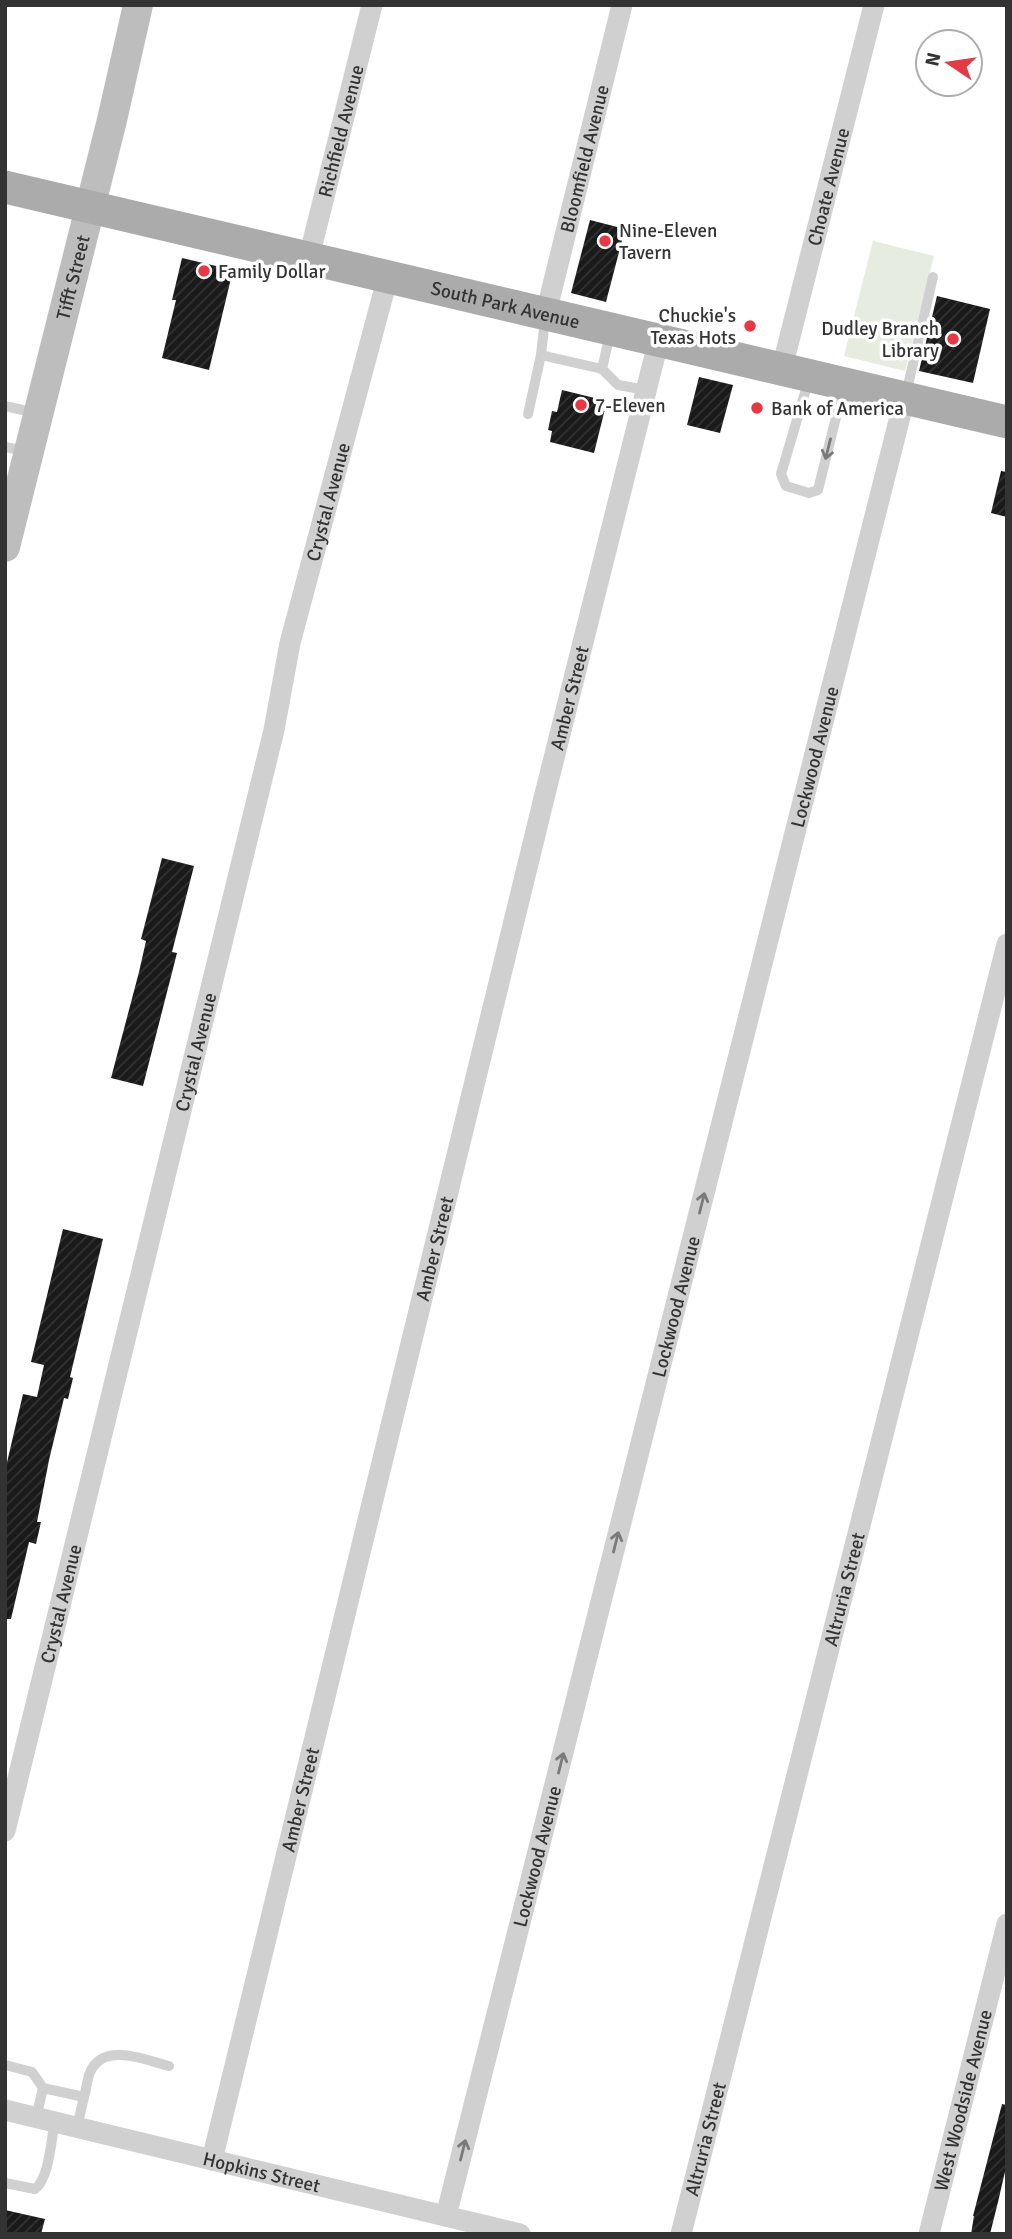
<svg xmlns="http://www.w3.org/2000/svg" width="1012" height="2239" font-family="Signika,sans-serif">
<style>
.green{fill:#e6ecdf}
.building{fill:url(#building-hatch)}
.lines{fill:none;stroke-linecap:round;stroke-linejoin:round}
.lane{stroke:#d0d0d0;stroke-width:10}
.street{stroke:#d0d0d0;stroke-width:21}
.secondary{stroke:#bdbdbd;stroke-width:30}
.primary{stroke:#ababab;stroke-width:33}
.oneway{stroke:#7a7a7a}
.poi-dot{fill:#e63946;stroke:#fff;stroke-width:2.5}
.labels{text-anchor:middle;stroke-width:7;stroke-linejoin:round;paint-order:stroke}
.street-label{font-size:19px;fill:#333;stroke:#fff}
.poi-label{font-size:19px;fill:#333;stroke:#fff;text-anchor:start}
</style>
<defs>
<pattern id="building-hatch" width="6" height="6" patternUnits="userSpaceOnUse" patternTransform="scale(1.75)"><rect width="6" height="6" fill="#1a1a1a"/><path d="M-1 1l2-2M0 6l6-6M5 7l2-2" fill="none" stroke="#333"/></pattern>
</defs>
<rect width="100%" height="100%" fill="#fff"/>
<polygon class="green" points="873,241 934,256 905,371 844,356"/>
<g class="building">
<polygon points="590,220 625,229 606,302 571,293"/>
<polygon points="182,258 233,270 209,370 162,358 176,300 172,300"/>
<polygon points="937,296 990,309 973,383 919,371"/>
<polygon points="699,377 733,385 720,433 687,425"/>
<polygon points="562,390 607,401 594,453 550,442 552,431 548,430 552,411 557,412"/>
<polygon points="1001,471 1007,472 1007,517 991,513"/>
<polygon points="162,858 194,866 172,952 177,953 143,1086 111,1078 139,972 146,941 141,939"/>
<polygon points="63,1229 103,1239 70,1377 73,1378 68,1399 64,1398 49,1460 37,1522 41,1522 36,1544 29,1542 11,1619 5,1619 5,1471 23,1394 37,1397 44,1365 31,1362"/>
<polygon points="1002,2104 1007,2105 1007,2163 998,2202 990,2234 971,2234 974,2216 973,2216"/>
<polygon points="5,2210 45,2219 41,2234 5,2234"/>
</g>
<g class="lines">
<g class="lane">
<polyline points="541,355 602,369 618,385 646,390"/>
<polyline points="602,369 610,334"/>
<polyline points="809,379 781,474 786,486 809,493 818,490 843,389"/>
<polyline points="906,394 933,277"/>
<polyline points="5,406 36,413"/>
<polyline points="528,414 541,355 545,319"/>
<polyline points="5,447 26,451"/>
<polyline points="5,2065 32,2072 43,2088 36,2118"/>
<polyline points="43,2088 84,2097 77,2127"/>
<path d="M84,2097c2,-7 3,-15 5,-22 12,-35 55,-15 80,-9"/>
<path d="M5,2183l30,6c14,-10 16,-49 20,-67"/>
</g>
<g class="street">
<path id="s1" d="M309,257l63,-252"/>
<path id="s2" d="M546,313l76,-308"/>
<path id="s3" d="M782,368l92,-363"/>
<path id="s4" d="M5,1831l269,-1101 16,-87 98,-367"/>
<path id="s5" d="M5,2110l515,124"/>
<path id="s6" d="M212,2160l333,-1366 114,-455"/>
<path id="s7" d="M446,2216l459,-1819"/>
<path id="s8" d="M681,2234l326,-1290"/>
<path id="s9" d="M929,2234l78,-310"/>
</g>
<path class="secondary" id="s10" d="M5,547l107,-427 26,-115"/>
<path class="primary" id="s11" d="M5,187l1002,235"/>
</g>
<defs><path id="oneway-shaft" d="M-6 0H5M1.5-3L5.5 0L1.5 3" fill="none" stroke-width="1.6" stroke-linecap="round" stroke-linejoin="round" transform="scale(1.75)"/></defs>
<g class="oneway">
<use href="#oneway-shaft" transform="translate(828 449) rotate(104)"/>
<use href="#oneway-shaft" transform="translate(702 1203) rotate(-76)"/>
<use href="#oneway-shaft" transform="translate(616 1542) rotate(-76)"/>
<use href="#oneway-shaft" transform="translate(561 1763) rotate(-76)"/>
<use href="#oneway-shaft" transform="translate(463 2150) rotate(-76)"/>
</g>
<g class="poi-dot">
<circle cx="605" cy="241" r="7"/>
<circle cx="204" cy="271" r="7"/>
<circle cx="750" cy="326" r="7"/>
<circle cx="953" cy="339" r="7"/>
<circle cx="581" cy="405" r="7"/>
<circle cx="757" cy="408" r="7"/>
</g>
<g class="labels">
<g class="street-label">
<text dy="7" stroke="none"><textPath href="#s1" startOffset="130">Richfield Avenue</textPath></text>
<text dy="7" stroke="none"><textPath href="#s2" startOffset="159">Bloomfield Avenue</textPath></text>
<text dy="7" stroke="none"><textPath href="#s3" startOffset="187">Choate Avenue</textPath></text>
<text dy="7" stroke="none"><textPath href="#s10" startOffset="278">Tifft Street</textPath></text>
<text dy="7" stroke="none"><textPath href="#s11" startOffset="514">South Park Avenue</textPath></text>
<text dy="7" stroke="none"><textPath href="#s4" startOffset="1368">Crystal Avenue</textPath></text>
<text dy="7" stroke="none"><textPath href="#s6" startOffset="1505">Amber Street</textPath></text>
<text dy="7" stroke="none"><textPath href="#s7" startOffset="1505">Lockwood Avenue</textPath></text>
<text dy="7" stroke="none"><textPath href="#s4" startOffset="802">Crystal Avenue</textPath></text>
<text dy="7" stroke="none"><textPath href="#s6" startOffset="938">Amber Street</textPath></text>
<text dy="7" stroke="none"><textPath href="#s7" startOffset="938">Lockwood Avenue</textPath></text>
<text dy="7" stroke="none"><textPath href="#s8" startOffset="665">Altruria Street</textPath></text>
<text dy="7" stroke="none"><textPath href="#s4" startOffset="234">Crystal Avenue</textPath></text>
<text dy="7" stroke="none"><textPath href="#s6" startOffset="371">Amber Street</textPath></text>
<text dy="7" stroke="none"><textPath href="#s7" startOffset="371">Lockwood Avenue</textPath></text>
<text dy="7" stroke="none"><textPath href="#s9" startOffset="138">West Woodside Avenue</textPath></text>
<text dy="7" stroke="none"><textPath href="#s8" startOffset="98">Altruria Street</textPath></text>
<text dy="7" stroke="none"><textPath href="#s5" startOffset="264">Hopkins Street</textPath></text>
</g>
<g class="poi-label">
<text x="619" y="237">Nine-Eleven<tspan x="619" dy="22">Tavern</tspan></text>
<text x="218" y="278">Family Dollar</text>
<text x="736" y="322" text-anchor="end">Chuckie's<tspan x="736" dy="22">Texas Hots</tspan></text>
<text x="939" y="335" text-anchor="end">Dudley Branch<tspan x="939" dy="22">Library</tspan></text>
<text x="595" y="412">7-Eleven</text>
<text x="771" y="415">Bank of America</text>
</g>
</g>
<rect width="1012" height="2239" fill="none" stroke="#333333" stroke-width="14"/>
<g transform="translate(949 63) rotate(283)"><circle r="33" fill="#ffffff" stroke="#adadad" stroke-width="2"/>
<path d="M0-5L12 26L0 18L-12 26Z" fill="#e63946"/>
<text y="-10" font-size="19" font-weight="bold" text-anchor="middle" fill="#333333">N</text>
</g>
</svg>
